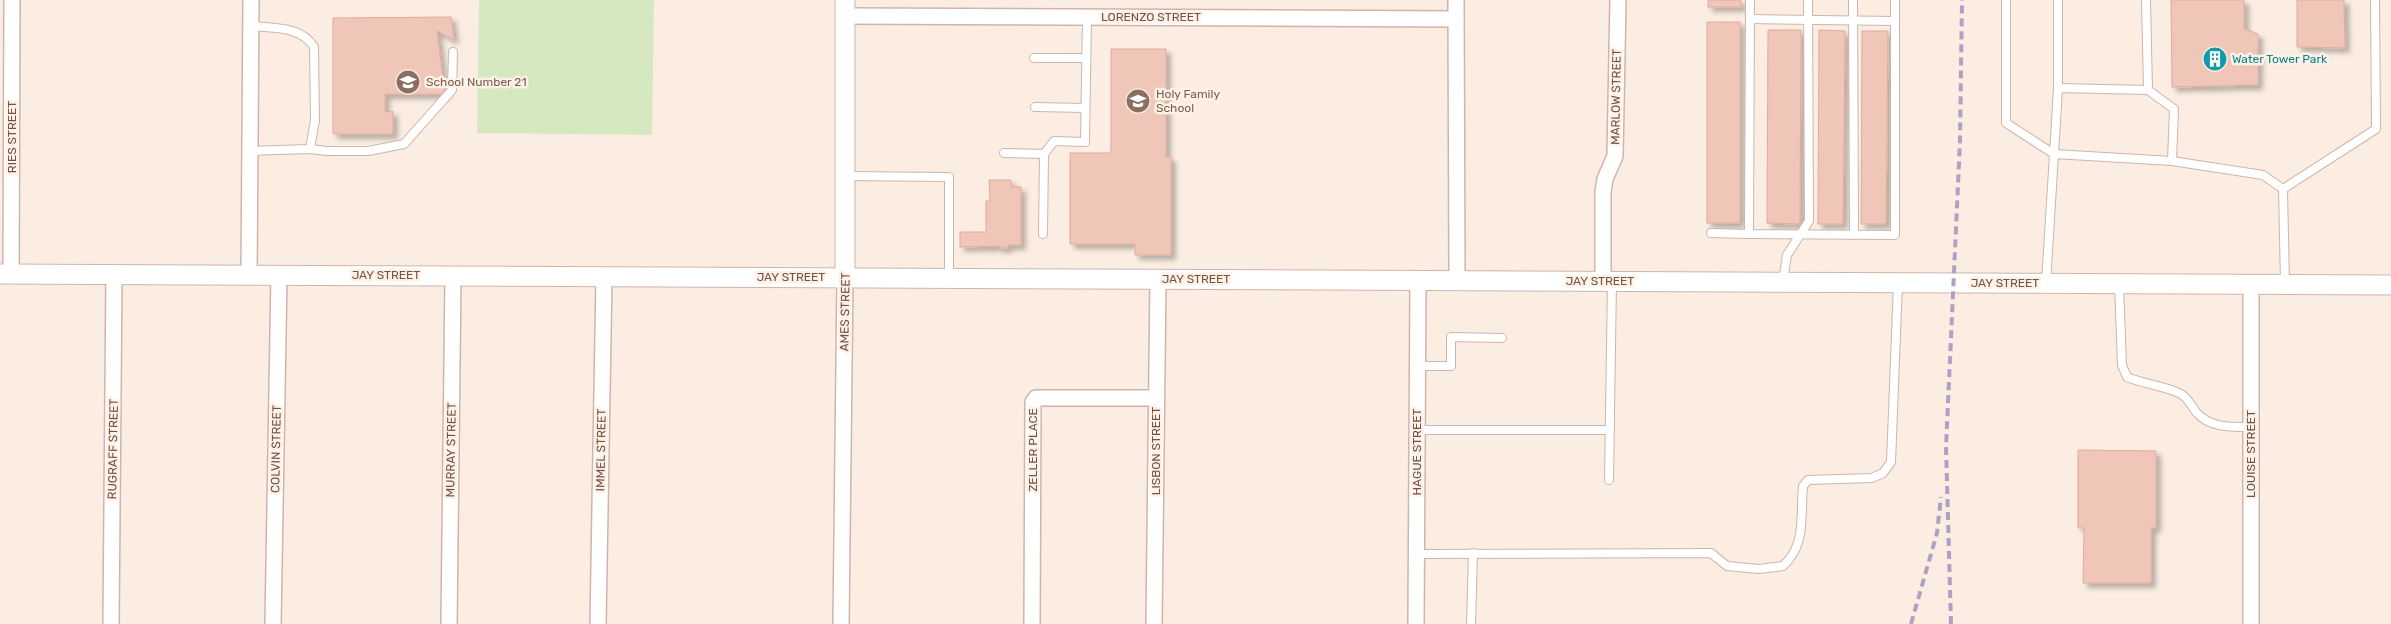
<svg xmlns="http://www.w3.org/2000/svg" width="2391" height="624" font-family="Rubik,sans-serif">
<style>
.green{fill:#d6e8c0}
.building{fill:#f0c6b9;stroke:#e2aa9a;filter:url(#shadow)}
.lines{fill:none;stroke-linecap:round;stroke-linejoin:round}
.service-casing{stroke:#ceb5ab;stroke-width:10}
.minor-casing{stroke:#ceb5ab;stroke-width:18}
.tertiary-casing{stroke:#ceb5ab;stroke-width:21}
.service{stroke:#fff;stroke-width:8}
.minor{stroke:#fff;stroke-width:15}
.tertiary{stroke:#fff;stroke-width:19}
.rail{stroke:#aea1c3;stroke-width:4;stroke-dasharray:8 5;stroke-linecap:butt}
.labels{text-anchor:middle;stroke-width:5;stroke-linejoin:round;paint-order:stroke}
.street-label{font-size:12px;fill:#715149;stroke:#fef1e6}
.culture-label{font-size:12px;fill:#0d838f;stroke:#fef1e6;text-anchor:start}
.education-label{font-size:12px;fill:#785e54;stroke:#fef1e6;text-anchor:start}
</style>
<defs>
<filter id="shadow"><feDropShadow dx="4.5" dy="4.5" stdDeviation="2.5" flood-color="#0004"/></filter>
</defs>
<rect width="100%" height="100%" fill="#fbede1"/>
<polygon class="green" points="479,0 654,0 652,135 477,133"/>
<g class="building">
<rect x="1708" y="0" width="33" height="7"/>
<polygon points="2171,0 2244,0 2244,29 2258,34 2258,85 2172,87"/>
<polygon points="2297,0 2344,0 2345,48 2297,47"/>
<polygon points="451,17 454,40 437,31 445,94 385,94 385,112 393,111 393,134 333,134 333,18"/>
<rect x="1707" y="22" width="33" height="201"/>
<polygon points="1768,30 1801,30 1800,224 1767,223"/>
<polygon points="1819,30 1845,31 1843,224 1818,224"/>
<polygon points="1862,31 1888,31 1886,224 1861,224"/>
<polygon points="1111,49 1166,49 1166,157 1171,157 1171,255 1135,255 1135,244 1070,244 1070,153 1111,153"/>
<polygon points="989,180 1011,180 1011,187 1021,187 1021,245 1008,245 1008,248 999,248 999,246 960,247 960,232 986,232 986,201 990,201"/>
<polygon points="2078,450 2156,451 2156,528 2151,528 2151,583 2083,583 2084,528 2078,528"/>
</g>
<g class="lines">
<defs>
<g id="service">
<polyline points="1750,0 1749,234 1895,235 1895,0"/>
<polyline points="1853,0 1854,235"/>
<polyline points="2006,0 2006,123 2054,154 2058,88 2148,90"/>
<polyline points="2058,0 2058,88"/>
<polyline points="2146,0 2148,90 2174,109 2172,161"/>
<polyline points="1750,19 1895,21"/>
<path d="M251,26c22,2 50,0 63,21l1,73 -5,29"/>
<polyline points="1034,58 1086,58"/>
<polyline points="1035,107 1085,108"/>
<polyline points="250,151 310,149 327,151 368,151 404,144 452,90 453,52"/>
<polyline points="1004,153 1044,154"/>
<polyline points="845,176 949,177 949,278"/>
<polyline points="1711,233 1749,234"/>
<polyline points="1043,234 1044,154 1054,141 1085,142 1087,17"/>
<polyline points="1783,281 1787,255 1809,221 1808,0"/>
<polyline points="2046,283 2054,154 2172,161 2263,175 2283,189"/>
<path d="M2119,284l3,81 5,12c16,7 35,8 52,16 9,4 12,13 18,20 13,15 35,14 54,14"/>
<polyline points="2285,284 2283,189 2376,129 2375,0"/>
<polyline points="1417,366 1451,366 1451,337 1502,338"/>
<polyline points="1417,430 1610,430"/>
<polyline points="1609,480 1612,281"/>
<path d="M1416,554l295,-1 16,13 32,3 24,-3c24,-22 17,-51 20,-80l5,-6 64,-2 11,-5 8,-11 7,-179"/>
<polyline points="1471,624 1473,553"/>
</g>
<g id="minor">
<polyline points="1456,0 1457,280"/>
<polyline points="845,16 1456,19"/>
<polyline points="11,274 12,0"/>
<polyline points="249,275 251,0"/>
<polyline points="1603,281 1603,192 1605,179 1615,156 1618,0"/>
<polyline points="2251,284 2251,624"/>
<polyline points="111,624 114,274"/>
<polyline points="273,624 279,275"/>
<polyline points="449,624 453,276"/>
<polyline points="598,624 604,276"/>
<polyline points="841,624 845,277"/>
<polyline points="1032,624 1033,402 1036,398 1156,398"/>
<polyline points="1154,624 1158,279"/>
<polyline points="1416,624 1418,280"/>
</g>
<g id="tertiary">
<polyline points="845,0 845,277"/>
<polyline points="0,274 2391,285"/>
</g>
</defs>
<use href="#service" class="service-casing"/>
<use href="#minor" class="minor-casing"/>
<use href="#tertiary" class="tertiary-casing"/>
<use href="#service" class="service"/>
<use href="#minor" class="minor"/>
<use href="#tertiary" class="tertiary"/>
<g class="rail">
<polyline points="1911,624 1937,533 1941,497"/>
<polyline points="1951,624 1946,447 1960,141 1962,0"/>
</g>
</g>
<defs>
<symbol id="building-disc" viewBox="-11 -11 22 22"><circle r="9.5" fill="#0f9aa8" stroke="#fef1e6"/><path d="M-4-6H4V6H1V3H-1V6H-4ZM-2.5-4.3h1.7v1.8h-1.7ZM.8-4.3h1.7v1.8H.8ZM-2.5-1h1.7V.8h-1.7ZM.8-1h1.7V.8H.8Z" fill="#fff"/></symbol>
<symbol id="school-disc" viewBox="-11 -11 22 22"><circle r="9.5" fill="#8d6e63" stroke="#fef1e6"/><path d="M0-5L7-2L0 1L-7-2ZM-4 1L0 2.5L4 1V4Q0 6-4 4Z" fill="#fff"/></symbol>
</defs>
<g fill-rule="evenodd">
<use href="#building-disc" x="2201" y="45" width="28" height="28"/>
<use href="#school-disc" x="394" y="68" width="28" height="28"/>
<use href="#school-disc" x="1124" y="87" width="28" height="28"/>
</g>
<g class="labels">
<g class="street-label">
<text x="1151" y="21">LORENZO STREET</text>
<text transform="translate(1616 97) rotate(-89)" y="4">MARLOW STREET</text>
<text transform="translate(12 137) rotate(-90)" y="4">RIES STREET</text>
<text x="386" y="279">JAY STREET</text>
<text x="791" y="281">JAY STREET</text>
<text x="1196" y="283">JAY STREET</text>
<text x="1600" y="285">JAY STREET</text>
<text x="2005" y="287">JAY STREET</text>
<text transform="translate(845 312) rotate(-89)" y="4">AMES STREET</text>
<text transform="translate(113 449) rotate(-89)" y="4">RUGRAFF STREET</text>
<text transform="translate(276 449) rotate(-89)" y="4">COLVIN STREET</text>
<text transform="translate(451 450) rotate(-89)" y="4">MURRAY STREET</text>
<text transform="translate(601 450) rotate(-89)" y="4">IMMEL STREET</text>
<text transform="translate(1033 450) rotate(-90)" y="4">ZELLER PLACE</text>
<text transform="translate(1156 451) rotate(-90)" y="4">LISBON STREET</text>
<text transform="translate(1417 452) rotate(-90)" y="4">HAGUE STREET</text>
<text transform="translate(2251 454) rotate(-90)" y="4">LOUISE STREET</text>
</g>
<g class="culture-label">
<text x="2232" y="63">Water Tower Park</text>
</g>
<g class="education-label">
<text x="426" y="86">School Number 21</text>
<text x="1156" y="98">Holy Family<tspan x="1156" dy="14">School</tspan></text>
</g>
</g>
</svg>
